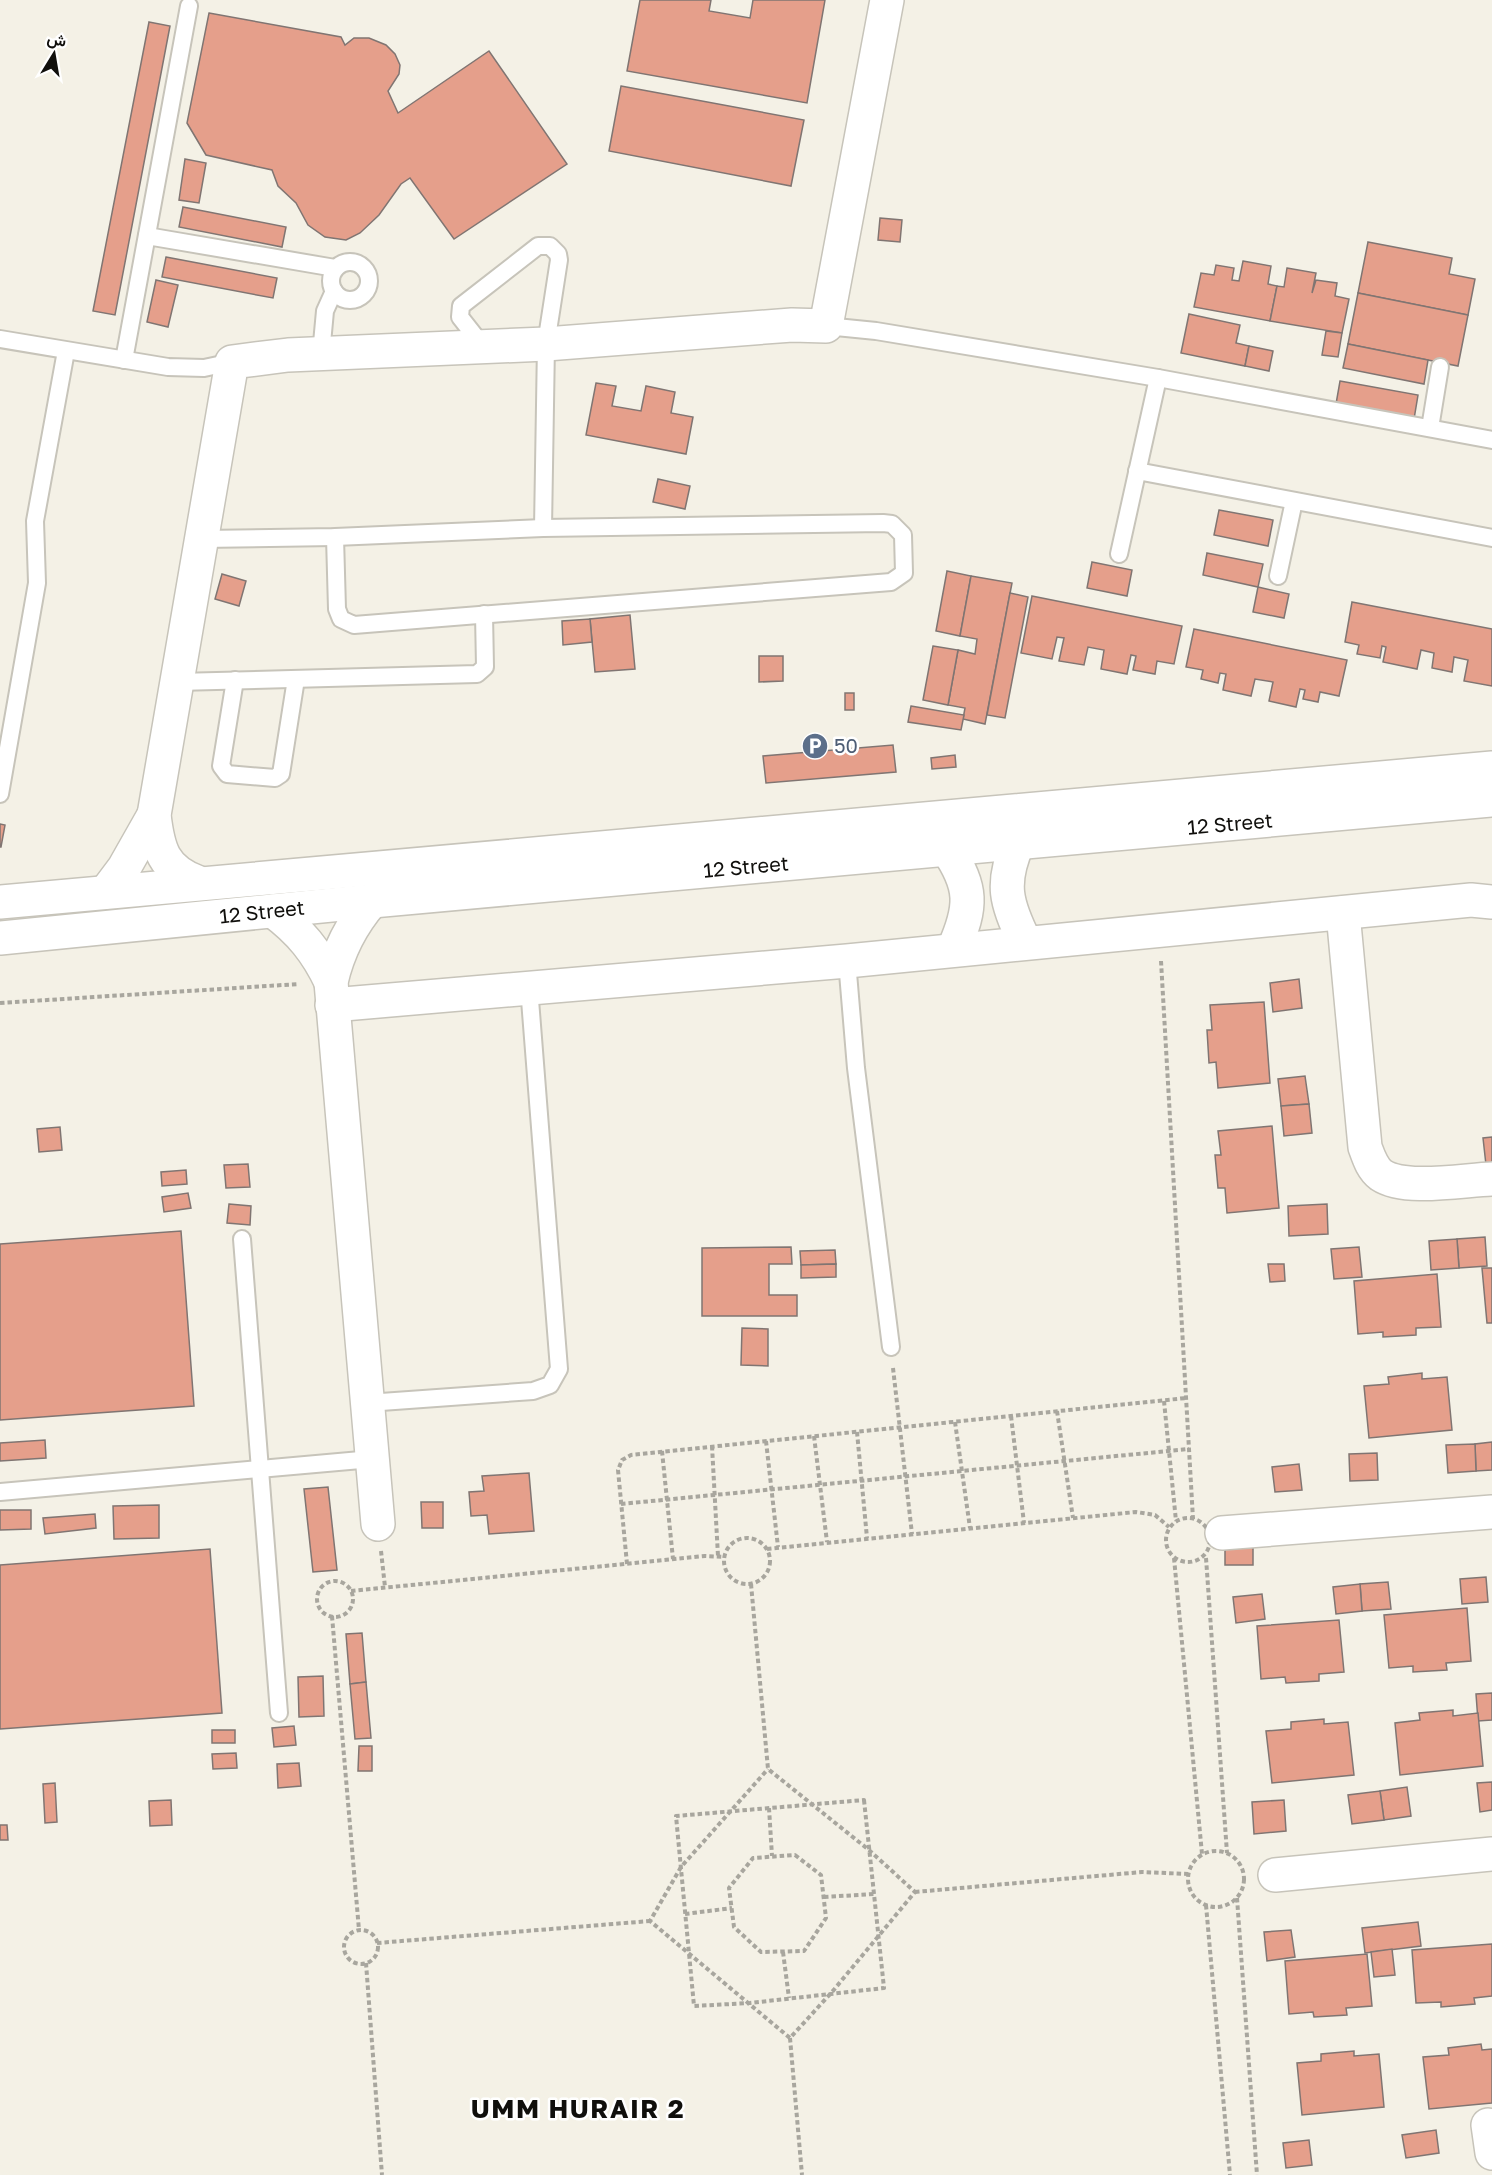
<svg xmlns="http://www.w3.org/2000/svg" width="1492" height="2175" font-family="'Golos Text',Vazirmatn,sans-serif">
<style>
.building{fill:#e59f8b;stroke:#807572;stroke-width:1.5}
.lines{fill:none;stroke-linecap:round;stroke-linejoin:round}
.service-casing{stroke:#c7c4ba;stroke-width:20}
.minor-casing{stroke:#c7c4ba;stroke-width:36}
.tertiary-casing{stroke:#c7c4ba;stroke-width:36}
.path{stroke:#a8a69e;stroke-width:4;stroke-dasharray:4.5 3;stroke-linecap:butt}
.service{stroke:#fff;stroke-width:16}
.minor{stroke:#fff;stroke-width:33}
.tertiary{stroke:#fff;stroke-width:33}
.labels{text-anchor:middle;stroke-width:5;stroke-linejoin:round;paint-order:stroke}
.service-label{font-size:20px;fill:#4e5e75;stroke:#fff;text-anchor:start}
.street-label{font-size:20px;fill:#100f0c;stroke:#fff}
.district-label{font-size:26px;font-weight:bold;letter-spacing:1.5px;fill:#100f0c;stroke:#fff}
</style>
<rect width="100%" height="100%" fill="#f4f1e6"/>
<g class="building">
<polygon points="640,0 711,0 709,11 750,18 753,0 825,0 807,103 627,71"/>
<polygon points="209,13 341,37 345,45 354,38 369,38 386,45 395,54 400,65 399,74 388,91 398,113 489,51 567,164 454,239 410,178 401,184 379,215 360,233 346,240 325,237 308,225 296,203 278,186 272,170 206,155 187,123"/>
<polygon points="149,22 170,26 115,315 93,311"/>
<polygon points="621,86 804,120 791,186 609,151"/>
<polygon points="185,159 206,163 199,203 179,200"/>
<polygon points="183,207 286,227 282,247 179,227"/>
<polygon points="880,218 902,220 900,242 878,240"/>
<polygon points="1368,242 1452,258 1449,274 1475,279 1468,315 1358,293"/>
<polygon points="166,257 277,278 273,298 162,277"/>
<polygon points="1243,261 1271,266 1268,284 1277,286 1270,321 1194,307 1201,273 1214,275 1216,265 1234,268 1232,280 1239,281"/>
<polygon points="1287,268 1316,273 1312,293 1316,280 1337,283 1335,296 1349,299 1342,333 1270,321 1277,286 1284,287"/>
<polygon points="156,280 178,285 168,327 147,322"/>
<polygon points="1358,293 1468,315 1458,366 1348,344"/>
<polygon points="1189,314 1240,325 1236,343 1249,346 1245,366 1181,353"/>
<polygon points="1326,331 1342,333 1338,357 1322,355"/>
<polygon points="1348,344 1428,360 1424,384 1343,368"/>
<polygon points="1249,346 1273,351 1269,371 1245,366"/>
<polygon points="1340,381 1418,395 1414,419 1336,404"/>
<polygon points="596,383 616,386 612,406 641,411 646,386 675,392 671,413 693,417 686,454 586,435"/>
<polygon points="658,479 690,486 685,509 653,502"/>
<polygon points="1219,510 1273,520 1268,546 1214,535"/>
<polygon points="1207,553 1263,564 1258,587 1203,575"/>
<polygon points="1092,562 1132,570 1127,596 1087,588"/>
<polygon points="947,571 971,576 960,636 936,631"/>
<polygon points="222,574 246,581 239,606 215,599"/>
<polygon points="971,576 1012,583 985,724 963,719 965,708 948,705 958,650 975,654 977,639 960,636"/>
<polygon points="1258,587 1289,594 1284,618 1253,612"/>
<polygon points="1010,593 1028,597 1005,718 987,715"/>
<polygon points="1032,596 1182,626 1174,664 1157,661 1155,674 1133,670 1136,656 1131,655 1127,674 1101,669 1104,650 1088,647 1084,665 1059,661 1064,638 1057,637 1052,659 1021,653"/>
<polygon points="1352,602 1492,629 1492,686 1464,681 1468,660 1454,657 1452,672 1432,668 1434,653 1421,650 1417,669 1383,662 1386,647 1382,646 1380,658 1357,654 1359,645 1345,642"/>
<polygon points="630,615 635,669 595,672 590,619"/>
<polygon points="590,619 592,642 563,645 562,621"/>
<polygon points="1194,629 1347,660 1339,696 1320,692 1318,702 1303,699 1305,690 1300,689 1296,707 1269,701 1273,682 1255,679 1251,696 1223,690 1226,674 1220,673 1218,683 1201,679 1203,670 1186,667"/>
<polygon points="933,646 958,650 948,705 923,700"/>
<polygon points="759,656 783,656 783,681 759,682"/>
<rect x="845" y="693" width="9" height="17"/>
<polygon points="911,706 964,715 961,730 908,722"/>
<polygon points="893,745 896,772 766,783 763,756"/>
<polygon points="955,755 956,767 932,769 931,758"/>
<polygon points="0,824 5,825 1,847 0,847"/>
<polygon points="1299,979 1302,1008 1273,1012 1270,983"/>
<polygon points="1264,1002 1270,1083 1218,1088 1216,1062 1209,1063 1207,1030 1212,1030 1210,1005"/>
<polygon points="1305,1076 1309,1104 1281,1106 1278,1079"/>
<polygon points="1309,1104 1312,1133 1284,1136 1281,1106"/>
<polygon points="1272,1126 1279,1208 1227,1213 1225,1188 1218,1188 1215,1155 1221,1155 1218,1131"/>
<polygon points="60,1127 62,1150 39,1152 37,1129"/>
<polygon points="1492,1137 1492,1164 1486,1165 1483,1138"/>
<polygon points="248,1164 250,1187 226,1188 224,1165"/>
<polygon points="186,1170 187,1184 162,1186 161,1172"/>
<polygon points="188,1193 191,1208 164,1212 162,1197"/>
<polygon points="229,1204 251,1206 250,1225 227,1223"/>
<polygon points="1327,1204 1328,1234 1289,1236 1288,1206"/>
<polygon points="181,1231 194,1406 0,1420 0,1244"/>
<polygon points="1485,1237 1487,1266 1459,1268 1457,1239"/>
<polygon points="1457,1239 1459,1268 1431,1270 1429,1241"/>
<polygon points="791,1247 792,1264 769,1264 769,1295 797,1295 797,1316 702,1316 702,1248"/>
<polygon points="1359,1247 1362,1277 1334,1279 1331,1249"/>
<polygon points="835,1250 836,1264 801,1265 800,1251"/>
<polygon points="836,1264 836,1277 801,1278 801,1265"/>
<polygon points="1268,1264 1284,1264 1285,1281 1270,1282"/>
<polygon points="1482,1268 1492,1268 1492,1323 1487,1323"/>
<polygon points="1437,1274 1441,1327 1416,1328 1416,1335 1383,1337 1383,1332 1358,1334 1354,1281"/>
<polygon points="742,1328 768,1329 768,1366 741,1365"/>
<polygon points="1422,1373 1422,1379 1447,1377 1452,1430 1369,1438 1364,1386 1389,1384 1388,1377"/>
<polygon points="45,1440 46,1458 0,1461 0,1443"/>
<polygon points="1492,1442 1492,1470 1476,1471 1475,1444"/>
<polygon points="1475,1444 1476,1471 1448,1473 1446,1445"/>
<polygon points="1377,1453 1378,1480 1350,1481 1349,1454"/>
<polygon points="1299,1464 1302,1490 1275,1492 1272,1467"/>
<polygon points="529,1473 534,1531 489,1534 487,1515 471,1516 469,1492 484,1491 482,1476"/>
<polygon points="328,1487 337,1570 313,1572 304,1489"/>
<polygon points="421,1502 443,1502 443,1528 422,1528"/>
<polygon points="159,1505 159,1538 114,1539 113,1506"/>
<polygon points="0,1510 31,1510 31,1529 0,1530"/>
<polygon points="95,1514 96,1528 45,1534 43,1518"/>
<rect x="1225" y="1541" width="28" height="24"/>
<polygon points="210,1549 222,1713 0,1729 0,1565"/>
<polygon points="1486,1577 1488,1602 1462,1604 1460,1579"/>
<polygon points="1388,1582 1391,1609 1362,1611 1360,1584"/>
<polygon points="1360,1584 1362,1611 1336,1614 1333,1587"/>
<polygon points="1262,1594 1265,1619 1236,1623 1233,1597"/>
<polygon points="1467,1608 1471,1661 1446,1663 1447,1670 1413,1672 1413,1666 1389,1668 1384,1615"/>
<polygon points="1339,1620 1344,1672 1319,1674 1319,1681 1286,1683 1285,1677 1261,1679 1257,1626"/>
<polygon points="362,1633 366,1682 350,1684 346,1634"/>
<polygon points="323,1676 324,1716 299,1717 298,1677"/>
<polygon points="366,1682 371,1738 355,1739 350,1684"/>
<polygon points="1492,1693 1492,1720 1478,1721 1476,1694"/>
<polygon points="1453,1710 1453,1716 1478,1713 1483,1766 1400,1775 1395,1723 1420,1720 1419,1713"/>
<polygon points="1324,1719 1324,1724 1348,1722 1354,1775 1272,1783 1266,1731 1291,1729 1291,1722"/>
<polygon points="294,1726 296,1745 274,1747 272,1728"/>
<rect x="212" y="1730" width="23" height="13"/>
<polygon points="359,1746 372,1746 372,1771 358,1771"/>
<polygon points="236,1753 237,1768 213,1769 212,1754"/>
<polygon points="299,1763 301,1786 278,1788 277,1764"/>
<polygon points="1492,1782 1492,1810 1480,1812 1477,1783"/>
<polygon points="55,1783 57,1822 45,1823 43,1784"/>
<polygon points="1407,1787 1411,1816 1384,1820 1380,1791"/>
<polygon points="1380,1791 1384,1820 1352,1824 1348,1795"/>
<polygon points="171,1800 172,1825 150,1826 149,1801"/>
<polygon points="1284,1800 1286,1831 1254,1834 1252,1802"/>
<polygon points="0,1825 7,1825 8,1840 0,1840"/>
<polygon points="1418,1922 1421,1946 1365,1953 1362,1928"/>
<polygon points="1291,1930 1295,1957 1267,1961 1264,1932"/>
<polygon points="1492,1944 1492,1996 1474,1998 1475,2004 1441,2007 1441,2002 1416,2003 1412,1950"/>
<polygon points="1392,1949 1395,1975 1374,1977 1371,1952"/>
<polygon points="1367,1954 1372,2006 1346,2008 1347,2015 1314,2017 1313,2012 1289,2014 1285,1961"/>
<polygon points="1481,2044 1482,2050 1492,2049 1492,2103 1429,2109 1423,2057 1449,2055 1448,2048"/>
<polygon points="1354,2051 1354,2056 1379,2054 1384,2107 1302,2115 1297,2063 1321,2061 1321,2054"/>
<polygon points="1436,2130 1439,2153 1406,2158 1402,2135"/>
<polygon points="1309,2140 1312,2165 1286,2168 1283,2143"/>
</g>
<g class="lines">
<defs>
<g id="service">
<polyline points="147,236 335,268"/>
<circle cx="350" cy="281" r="19"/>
<polyline points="826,326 876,331 1158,378 1492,440"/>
<polyline points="0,339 168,367 204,368 232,362"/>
<polyline points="321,354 325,311 334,291"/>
<polyline points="124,360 189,6"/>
<polyline points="1430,428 1440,367"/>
<polyline points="1137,471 1492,538"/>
<polyline points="335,537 337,609 341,619 354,625 891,582 904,573 903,535 892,524 883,523 543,528 546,344 559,260 558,254 550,246 538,246 461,306 460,317 482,345"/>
<polyline points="201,539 335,537 543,528"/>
<polyline points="1119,554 1158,378"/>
<polyline points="1278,576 1294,501"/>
<polyline points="235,680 221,766 227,774 275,778 281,774 296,679"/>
<polyline points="177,682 477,674 485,667 484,614"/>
<polyline points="0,794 37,583 35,521 66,351"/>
<polyline points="847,961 856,1068 891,1347"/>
<polyline points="242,1239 279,1713"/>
<polyline points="367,1403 533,1391 550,1385 559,1369 529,987"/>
<polyline points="0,1492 372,1459"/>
</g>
<g id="minor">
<path d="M1018,843c-18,40 -12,61 7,99"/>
<path d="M947,849c26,38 25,58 7,99"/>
<path d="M197,882c-34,-13 -39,-33 -43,-67l78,-453 56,-7 258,-11 246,-19 34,1 61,-326"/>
<polyline points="106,892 124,868 154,815"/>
<path d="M372,901c-21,24 -34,50 -41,81l47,542"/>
<path d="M273,911c27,20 44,41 58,71"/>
<path d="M1343,913l22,234c4,11 7,21 16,28 24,16 82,5 111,4"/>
<polyline points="332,1005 847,961 1471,900 1492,902"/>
<polyline points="1222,1533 1492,1512"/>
<polyline points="1275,1875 1492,1854"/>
<polyline points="1488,2125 1492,2153"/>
</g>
<g id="tertiary">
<polyline points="0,902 1492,768"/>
<polyline points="0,938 372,901 1492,800"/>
</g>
</defs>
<use href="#service" class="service-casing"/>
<use href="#minor" class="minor-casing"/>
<use href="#tertiary" class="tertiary-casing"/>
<g class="path">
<polyline points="1161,961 1193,1519"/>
<polyline points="0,1003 299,984"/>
<polyline points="893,1368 912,1534"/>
<polyline points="1164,1401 1176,1521"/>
<polyline points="1057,1411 1073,1518"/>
<polyline points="1011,1416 1024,1523"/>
<polyline points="955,1422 970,1528"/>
<polyline points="857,1432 867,1538"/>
<polyline points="814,1436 827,1542"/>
<polyline points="766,1441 778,1547"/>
<polyline points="712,1446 718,1556"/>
<polyline points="662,1451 673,1559"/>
<polyline points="621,1504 1189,1449"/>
<circle cx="1188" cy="1540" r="22"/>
<circle cx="747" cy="1561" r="23"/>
<polyline points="767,1549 1136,1512 1155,1515 1169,1527"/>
<polyline points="381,1551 385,1587"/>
<polyline points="1174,1558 1202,1854"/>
<polyline points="1206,1558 1227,1853"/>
<polyline points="627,1564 618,1470 622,1460 631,1455 1186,1398"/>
<circle cx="335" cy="1599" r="18"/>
<polyline points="751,1584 768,1769 869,1850 915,1892 832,1992 790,2038 650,1921 681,1867 768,1769"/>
<polyline points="351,1591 705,1556 724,1557"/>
<polyline points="332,1616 359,1930"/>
<polygon points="864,1800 884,1988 750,2003 694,2006 676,1816"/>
<polyline points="769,1808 772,1856"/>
<circle cx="1216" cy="1879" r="28"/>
<polygon points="795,1855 821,1875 826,1918 804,1951 761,1952 734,1927 729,1888 753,1858"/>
<polyline points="915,1892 1142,1872 1188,1874"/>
<polyline points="824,1897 874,1894"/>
<polyline points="1237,1898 1257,2175"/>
<polyline points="1206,1905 1230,2175"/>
<polyline points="685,1914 732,1908"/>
<circle cx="361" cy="1947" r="17"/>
<polyline points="377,1943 650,1921"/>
<polyline points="783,1952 789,1998"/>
<polyline points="366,1963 382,2175"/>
<polyline points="790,2038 802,2175"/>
</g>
<use href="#service" class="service"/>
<use href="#minor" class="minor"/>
<use href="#tertiary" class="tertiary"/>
</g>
<defs>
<symbol id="parking-disc" viewBox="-11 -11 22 22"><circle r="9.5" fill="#5c6f8a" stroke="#fff"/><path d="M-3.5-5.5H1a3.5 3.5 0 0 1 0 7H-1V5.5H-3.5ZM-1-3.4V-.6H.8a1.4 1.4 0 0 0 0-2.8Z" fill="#fff"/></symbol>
</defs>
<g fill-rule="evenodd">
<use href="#parking-disc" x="800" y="731" width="30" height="30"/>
</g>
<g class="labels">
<g class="service-label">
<text x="834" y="753">50</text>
</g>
<g class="street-label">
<text transform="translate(1230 824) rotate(-5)" y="7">12 Street</text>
<text transform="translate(746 867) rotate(-5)" y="7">12 Street</text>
<text transform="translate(262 912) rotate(-6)" y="7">12 Street</text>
</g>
<g class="district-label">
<text x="578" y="2118">UMM HURAIR 2</text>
</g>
</g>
<g transform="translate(54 54) rotate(11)" stroke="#ffffff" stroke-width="4.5" paint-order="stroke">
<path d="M0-4.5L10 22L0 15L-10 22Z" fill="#100f0c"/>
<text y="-9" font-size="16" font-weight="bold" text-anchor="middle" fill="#100f0c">ش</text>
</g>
</svg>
